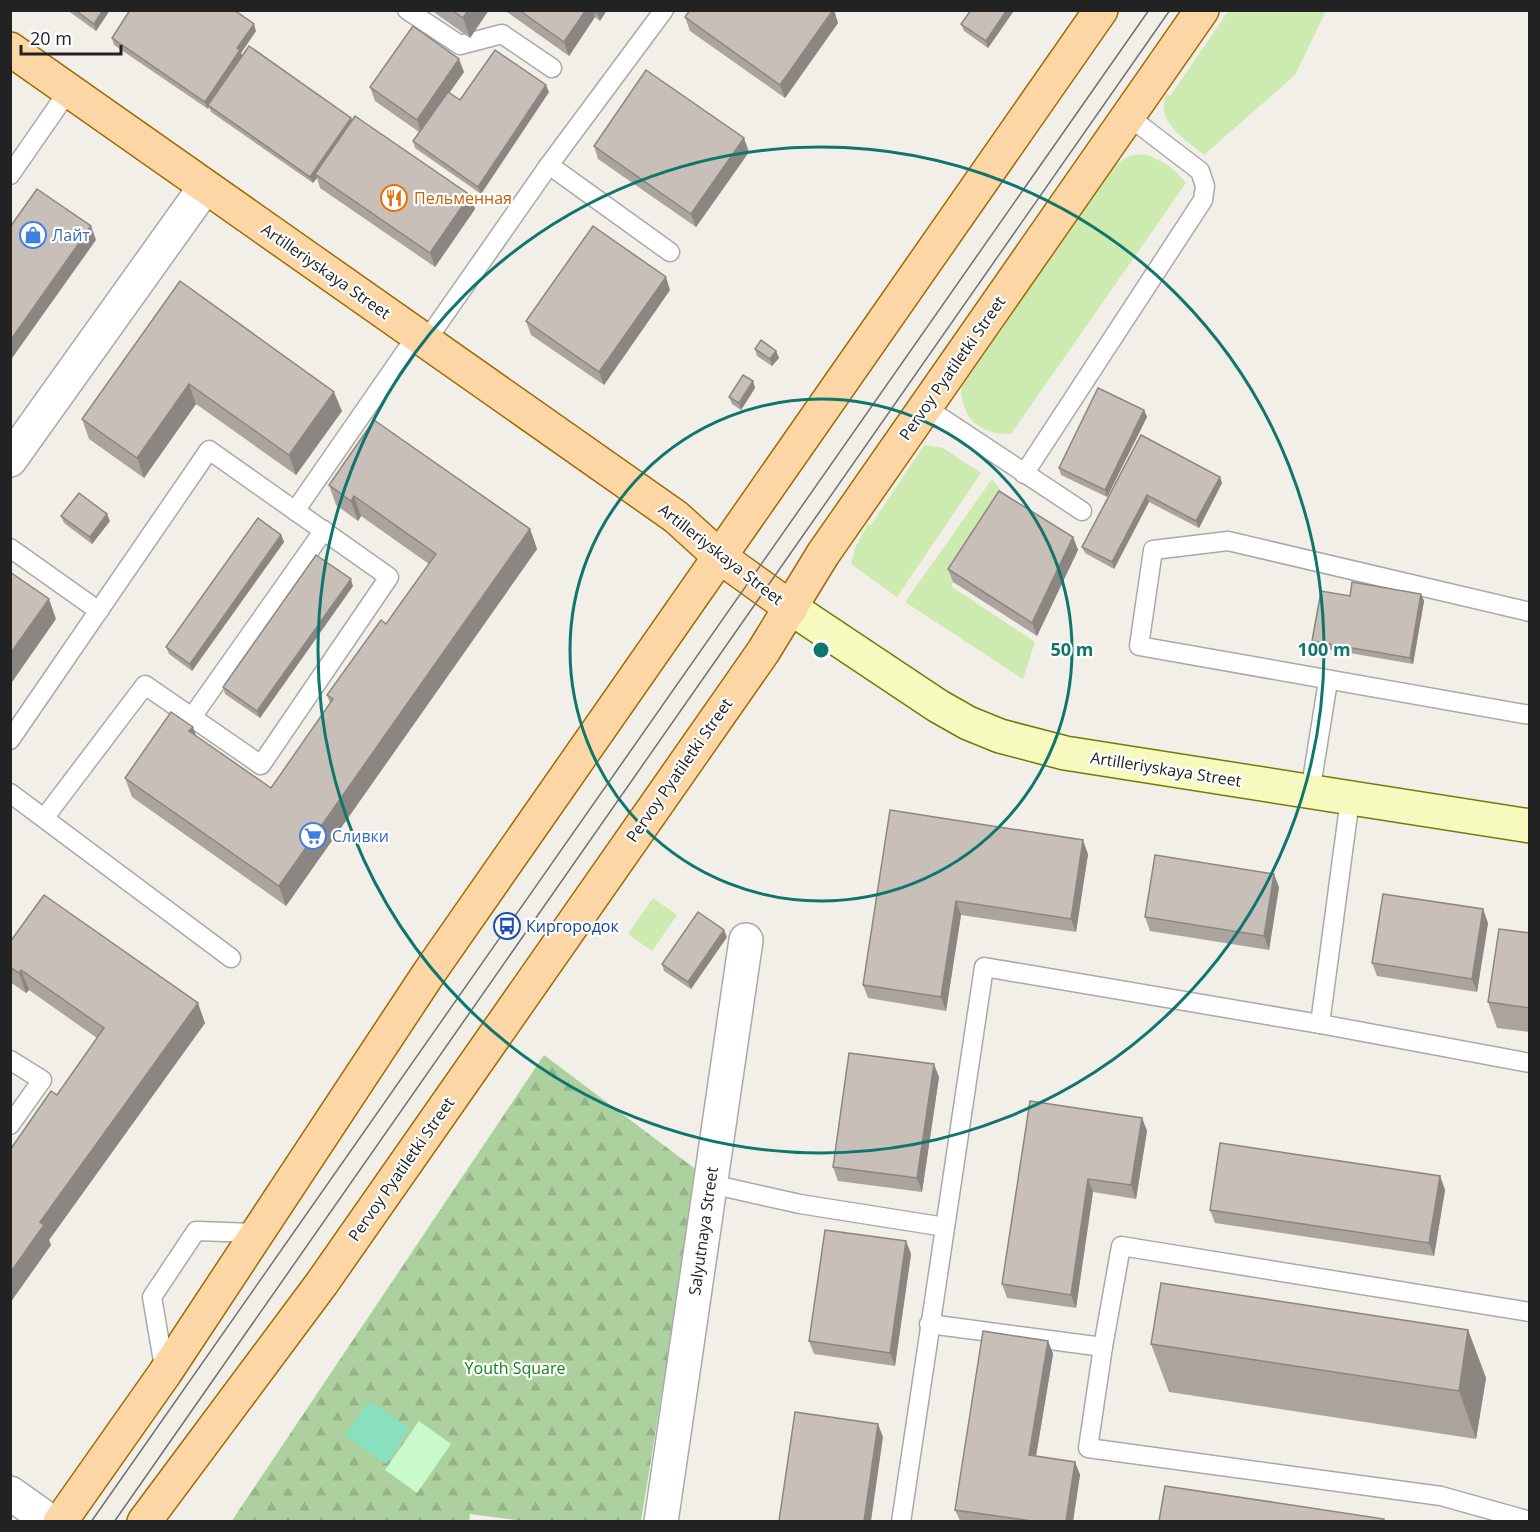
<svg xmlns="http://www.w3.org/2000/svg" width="1540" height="1532" font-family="'Open Sans',sans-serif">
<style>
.grass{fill:#cdebb0}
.forest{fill:url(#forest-firs)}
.park{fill:#c8facc}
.pitch{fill:#88e0be}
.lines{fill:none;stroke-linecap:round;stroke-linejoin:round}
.lane-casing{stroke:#a9a9a9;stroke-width:21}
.street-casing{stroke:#a9a9a9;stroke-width:36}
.secondary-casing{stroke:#707d05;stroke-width:36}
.primary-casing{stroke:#a06b00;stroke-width:36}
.lane{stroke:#fff;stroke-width:18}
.street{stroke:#fff;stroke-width:33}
.secondary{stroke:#f7fabf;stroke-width:33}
.primary{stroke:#fcd6a4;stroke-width:33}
.tram{stroke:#707070;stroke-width:1.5}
.wall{fill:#aba49e}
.shaded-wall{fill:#8b8681}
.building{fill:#c7bfb8;stroke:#8b8681;stroke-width:1.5}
.ring{fill:none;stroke:#0f766e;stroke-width:3}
.labels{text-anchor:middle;stroke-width:4.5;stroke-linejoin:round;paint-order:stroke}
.food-label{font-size:16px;fill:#c56008;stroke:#fff;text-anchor:start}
.shop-label{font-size:16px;fill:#366cbe;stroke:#fff;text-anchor:start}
.street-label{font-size:16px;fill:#222;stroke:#fff}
.transit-label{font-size:16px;fill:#164399;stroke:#fff;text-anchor:start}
.park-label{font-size:16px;fill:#0c8416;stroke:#fff}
.centre{fill:#0f766e;stroke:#fff;stroke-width:3}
.ring-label{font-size:18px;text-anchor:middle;font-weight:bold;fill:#0f766e;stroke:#fff;stroke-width:4.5;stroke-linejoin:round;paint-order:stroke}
</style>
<defs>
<pattern id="forest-firs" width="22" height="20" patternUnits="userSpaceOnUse" patternTransform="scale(1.5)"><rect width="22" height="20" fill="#add19e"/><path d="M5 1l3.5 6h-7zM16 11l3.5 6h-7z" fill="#95b388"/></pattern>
</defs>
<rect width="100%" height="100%" fill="#f2efe9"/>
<g class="grass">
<path d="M1229,10l97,1 -31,64 -91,80c-19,-16 -49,-33 -38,-61l4,2z"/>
<path d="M1144,154c18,6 30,14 42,29l-175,251c-31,1 -50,-16 -50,-47l155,-223 13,-8z"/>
<polygon points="924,445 943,448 981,473 897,597 851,564 855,548 868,524 871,525"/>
<polygon points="992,479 1001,491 1004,504 951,586 1035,642 1023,679 905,602"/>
<polygon points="653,898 677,915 652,951 628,934"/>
</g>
<polygon class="forest" points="544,1055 698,1171 641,1521 523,1521 470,1514 469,1522 231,1522"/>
<polygon class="park" points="419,1421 451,1444 417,1493 385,1470"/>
<polygon class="pitch" points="369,1401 410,1428 386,1464 345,1436"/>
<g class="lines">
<defs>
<g id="lane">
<polyline points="407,10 460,45 502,34 552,68"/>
<polyline points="549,165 670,252"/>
<polyline points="10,175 69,90"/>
<polyline points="426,341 549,165 664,10"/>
<polyline points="925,407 1082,511"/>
<polyline points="1024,474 1203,200 1205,186 1200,171 1128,116"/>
<polyline points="295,511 417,335"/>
<polyline points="10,548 99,611"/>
<polyline points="1530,612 1228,541 1153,550 1139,646 1530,715"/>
<polyline points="192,717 324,530"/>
<polyline points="10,740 209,450 389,577 261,765 145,685 45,817"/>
<polyline points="10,793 231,958"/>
<polyline points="1310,793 1328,681"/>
<polyline points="1320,1024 1350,799"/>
<polyline points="10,1060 42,1080 10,1125"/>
<polyline points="711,1184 800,1204 945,1227"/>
<polyline points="929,1324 1103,1347 1121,1246 1530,1312"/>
<polyline points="1103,1347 1088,1448 1441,1496 1530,1521"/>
<polyline points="165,1373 152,1297 196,1231 258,1233"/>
<polyline points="901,1522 984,967 1320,1024 1530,1063"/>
</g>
<g id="street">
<polyline points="10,460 205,187"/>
<polyline points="10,1493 51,1522"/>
<polyline points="661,1522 746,940"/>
</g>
<polyline id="secondary" points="791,608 938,706 968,723 1000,736 1065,753 1530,826"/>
<g id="primary">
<polyline points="10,49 676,517 720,557 791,608"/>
<polyline points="60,1522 165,1373 429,973 1101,10"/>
<polyline points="144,1522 322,1283 763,652 823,554 1202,10"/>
</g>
</defs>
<use href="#lane" class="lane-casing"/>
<use href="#street" class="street-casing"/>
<use href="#secondary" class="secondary-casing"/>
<use href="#primary" class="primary-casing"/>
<use href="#lane" class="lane"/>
<use href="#street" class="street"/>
<use href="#secondary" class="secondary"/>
<use href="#primary" class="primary"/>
<g class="tram">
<polyline points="91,1522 1149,10"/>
<polyline points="114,1522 1170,10"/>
</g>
</g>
<g class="wall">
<polygon points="67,10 110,10 96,31"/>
<polygon points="431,10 489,10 470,38"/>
<polygon points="504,10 607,10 600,21 595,17 569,56"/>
<polygon points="834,10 838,23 785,98 690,31 685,17"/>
<polygon points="971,10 1013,10 1013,12 988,48 964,31 961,24"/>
<polygon points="256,31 241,53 242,56 352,121 470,195 475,209 435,267 320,188 317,178 313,183 211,112 209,107 208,109 114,45 112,38"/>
<polygon points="464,72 449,93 460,100 549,92 481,194 415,148 413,141 419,132 375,101 370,87"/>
<polygon points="594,146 749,152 696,227 598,159"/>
<polygon points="180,281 342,411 296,475 196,404 144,478 89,439 82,419"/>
<polygon points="670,290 604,385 531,335 526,321"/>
<polygon points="755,349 776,351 779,358 772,366 757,356"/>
<polygon points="753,381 755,388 741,410 732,404 729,397"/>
<polygon points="1144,410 1147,417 1107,497 1061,475 1059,468"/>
<polygon points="1141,435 1222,483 1199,528 1149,502 1114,569 1085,553 1082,547"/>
<polygon points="329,485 530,529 537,549 286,906 132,797 125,778 196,736 271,788 330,703 327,695 386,624 429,564 361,516 358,521 336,505"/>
<polygon points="61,516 110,521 92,544 64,523"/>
<polygon points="281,535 284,542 192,671 169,654 166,647"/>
<polygon points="1073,537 1078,550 1037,636 953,582 948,569"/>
<polygon points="353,586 260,718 225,694 223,687"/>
<polygon points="1421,594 1424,601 1413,664 1315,647 1312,641 1350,596"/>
<polygon points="890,810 1088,854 1076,932 961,915 946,1011 868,998 863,985"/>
<polygon points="1279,887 1269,950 1150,931 1145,917"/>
<polygon points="1488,923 1477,992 1377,976 1372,963"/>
<polygon points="1530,933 1530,1032 1497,1028 1488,1002"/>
<polygon points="727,937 691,989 664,971 662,964"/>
<polygon points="10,942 205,1023 49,1240 51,1245 10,1303 57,1095 97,1038 29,990 26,993 10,982"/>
<polygon points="939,1077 922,1192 838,1181 833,1167"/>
<polygon points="1030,1101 1142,1118 1147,1131 1136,1199 1093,1192 1076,1308 1007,1298 1002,1284"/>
<polygon points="1440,1176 1445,1190 1434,1256 1215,1223 1210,1210"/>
<polygon points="906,1241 911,1254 895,1366 814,1354 809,1341"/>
<polygon points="1468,1330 1486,1378 1476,1439 1169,1392 1151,1344"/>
<polygon points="1048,1341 1053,1354 1036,1456 1075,1462 1080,1475 1073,1521 960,1521 955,1510"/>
</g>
<g class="shaded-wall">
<polygon points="103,10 110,10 96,31 94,24"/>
<polygon points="468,10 489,10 470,38 463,18"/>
<polygon points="586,10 593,10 595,17 569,56 564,42"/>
<polygon points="600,10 607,10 600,21 598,14"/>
<polygon points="834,10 838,23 785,98 780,85"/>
<polygon points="1007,10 1013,10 1013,12 988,48 986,41"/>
<polygon points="254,24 256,31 241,53 243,57 208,105 209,107 208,109 205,102 237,48"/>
<polygon points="459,59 464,72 421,133 417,120"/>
<polygon points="546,85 549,92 481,194 478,187"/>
<polygon points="351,118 354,125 315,174 317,178 313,183 310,177"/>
<polygon points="744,138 749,152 696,227 691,214"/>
<polygon points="470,195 475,209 435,267 430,253"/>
<polygon points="91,226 96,240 10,361 10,341"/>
<polygon points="666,277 670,290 604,385 599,372"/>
<polygon points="776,351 779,358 772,366 770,359"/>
<polygon points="753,381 755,388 741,410 739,403"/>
<polygon points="189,384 196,404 144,478 137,458"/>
<polygon points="334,392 342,411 296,475 289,455"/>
<polygon points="1144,410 1147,417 1107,497 1105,490"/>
<polygon points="1220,477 1222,483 1199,528 1196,521"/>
<polygon points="1147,495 1149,502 1114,569 1112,562"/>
<polygon points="354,496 361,516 358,521 351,501"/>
<polygon points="107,514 110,521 92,544 90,537"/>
<polygon points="530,529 537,549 286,906 279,886"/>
<polygon points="281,535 284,542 192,671 190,664"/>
<polygon points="1073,537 1078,550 1037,636 1032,623"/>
<polygon points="351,579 353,586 260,718 257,711"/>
<polygon points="1421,594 1424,601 1413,664 1410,658"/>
<polygon points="49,599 56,619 10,685 10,654"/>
<polygon points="193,727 200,747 189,731"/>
<polygon points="1083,840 1088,854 1076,932 1071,919"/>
<polygon points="1274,874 1279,887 1269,950 1264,936"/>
<polygon points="956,901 961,915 946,1011 941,997"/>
<polygon points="1483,909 1488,923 1477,992 1472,979"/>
<polygon points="724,930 727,937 691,989 688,982"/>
<polygon points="21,970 29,990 26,993 19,973"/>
<polygon points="198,1003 205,1023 49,1240 51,1245 10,1303 10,1273 40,1222"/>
<polygon points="934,1064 939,1077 922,1192 917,1178"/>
<polygon points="1142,1118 1147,1131 1136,1199 1131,1185"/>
<polygon points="1440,1176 1445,1190 1434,1256 1429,1243"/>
<polygon points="1088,1179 1093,1192 1076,1308 1071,1295"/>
<polygon points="906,1241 911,1254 895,1366 890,1353"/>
<polygon points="1468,1330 1486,1378 1476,1439 1459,1391"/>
<polygon points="1048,1341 1053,1354 1034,1468 1029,1455"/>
<polygon points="878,1424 883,1437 871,1521 864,1521"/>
<polygon points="1075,1462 1080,1475 1073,1521 1066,1521"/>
</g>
<g class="building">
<polygon points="75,10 103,10 94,24"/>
<polygon points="130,10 234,10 254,24 237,48 240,50 205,102 112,38"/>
<polygon points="452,10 468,10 463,18"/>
<polygon points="519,10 586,10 564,42"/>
<polygon points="593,10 600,10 598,14"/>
<polygon points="690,10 833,10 780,85 685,17"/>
<polygon points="971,10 1007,10 986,41 961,24"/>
<polygon points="413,26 459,59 417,120 370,87"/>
<polygon points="249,46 351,118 310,177 208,105"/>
<polygon points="495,50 546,85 478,187 413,141 448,92 460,100"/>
<polygon points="646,70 744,138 691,214 594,146"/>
<polygon points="355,116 470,195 430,253 315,174"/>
<polygon points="37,189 91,226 10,341 10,227"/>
<polygon points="593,226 666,277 599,372 526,321"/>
<polygon points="180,281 334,392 289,455 189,384 137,458 82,419"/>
<polygon points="761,340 776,351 770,359 755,349"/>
<polygon points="743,375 753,381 739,403 729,397"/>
<polygon points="1098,388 1144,410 1105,490 1059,468"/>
<polygon points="374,420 530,529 279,886 125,778 171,712 193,727 189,731 271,788 333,699 327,695 381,620 386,624 436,554 354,496 351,501 329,485"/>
<polygon points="1141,435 1220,477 1196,521 1147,495 1112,562 1082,547"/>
<polygon points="999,491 1073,537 1032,623 948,569"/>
<polygon points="79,493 107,514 90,537 61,516"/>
<polygon points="258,518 281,535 190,664 166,647"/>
<polygon points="316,555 351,579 257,711 223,687"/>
<polygon points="10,572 49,599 10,654"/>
<polygon points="1352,582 1421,594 1410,658 1312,641 1321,591 1350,596"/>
<polygon points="890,810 1083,840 1071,919 956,901 941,997 863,985"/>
<polygon points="1155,855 1274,874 1264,936 1145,917"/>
<polygon points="1383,894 1483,909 1472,979 1372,963"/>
<polygon points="44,895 198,1003 40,1222 44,1225 10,1273 10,1150 51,1091 57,1095 104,1028 21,970 19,973 10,967 10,942"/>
<polygon points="698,912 724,930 688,982 662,964"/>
<polygon points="1499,929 1530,933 1530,1008 1488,1002"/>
<polygon points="849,1053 934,1064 917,1178 833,1167"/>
<polygon points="1030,1101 1142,1118 1131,1185 1088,1179 1071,1295 1002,1284"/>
<polygon points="1220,1143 1440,1176 1429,1243 1210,1210"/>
<polygon points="825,1230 906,1241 890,1353 809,1341"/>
<polygon points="1161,1283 1468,1330 1459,1391 1151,1344"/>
<polygon points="983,1331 1048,1341 1029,1455 1075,1462 1066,1521 1032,1521 955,1510"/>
<polygon points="795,1412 878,1424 864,1521 779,1521"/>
<polygon points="1165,1486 1384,1519 1383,1521 1159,1521"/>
</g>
<g class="ring">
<circle cx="821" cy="650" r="251"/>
<circle cx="821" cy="650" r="503"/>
</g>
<defs>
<symbol id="restaurant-ring" viewBox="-11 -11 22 22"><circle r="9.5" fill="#fff" stroke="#e8710a" stroke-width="1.5"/><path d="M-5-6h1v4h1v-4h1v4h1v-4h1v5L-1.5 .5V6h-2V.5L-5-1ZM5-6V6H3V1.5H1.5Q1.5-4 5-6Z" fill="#e8710a"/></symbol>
<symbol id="shop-ring" viewBox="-11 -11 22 22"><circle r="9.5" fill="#fff" stroke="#3f7fe0" stroke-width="1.5"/><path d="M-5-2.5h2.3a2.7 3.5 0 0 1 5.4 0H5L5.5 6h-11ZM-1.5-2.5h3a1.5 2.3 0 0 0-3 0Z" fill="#3f7fe0"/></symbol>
<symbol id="supermarket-ring" viewBox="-11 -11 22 22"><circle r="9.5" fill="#fff" stroke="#3f7fe0" stroke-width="1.5"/><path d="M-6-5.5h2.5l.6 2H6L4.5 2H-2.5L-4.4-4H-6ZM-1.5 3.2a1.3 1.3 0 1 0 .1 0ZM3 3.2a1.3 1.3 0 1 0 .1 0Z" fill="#3f7fe0"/></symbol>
<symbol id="bus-ring" viewBox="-11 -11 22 22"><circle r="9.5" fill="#fff" stroke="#1a4fb4" stroke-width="1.5"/><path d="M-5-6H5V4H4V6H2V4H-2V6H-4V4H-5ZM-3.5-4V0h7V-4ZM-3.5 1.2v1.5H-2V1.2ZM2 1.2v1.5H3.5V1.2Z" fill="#1a4fb4"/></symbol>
</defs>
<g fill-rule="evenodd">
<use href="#restaurant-ring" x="379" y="183" width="30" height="30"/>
<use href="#shop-ring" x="18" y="220" width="30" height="30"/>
<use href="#supermarket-ring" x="298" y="821" width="30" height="30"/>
<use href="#bus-ring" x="492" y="911" width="30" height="30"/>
</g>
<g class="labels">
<g class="food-label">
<text x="414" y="204">Пельменная</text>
</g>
<g class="shop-label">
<text x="52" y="241">Лайт</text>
<text x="332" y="842">Сливки</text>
</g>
<g class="street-label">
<text transform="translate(326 271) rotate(35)" y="6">Artilleriyskaya Street</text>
<text transform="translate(952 368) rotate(-55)" y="6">Pervoy Pyatiletki Street</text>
<text transform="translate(721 554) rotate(38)" y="6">Artilleriyskaya Street</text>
<text transform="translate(1166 769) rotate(9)" y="6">Artilleriyskaya Street</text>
<text transform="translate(679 770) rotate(-55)" y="6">Pervoy Pyatiletki Street</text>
<text transform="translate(401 1169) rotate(-55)" y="6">Pervoy Pyatiletki Street</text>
<text transform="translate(703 1231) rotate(-82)" y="6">Salyutnaya Street</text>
</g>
<g class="transit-label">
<text x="526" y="932">Киргородок</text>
</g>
<g class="park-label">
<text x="515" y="1374">Youth Square</text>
</g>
</g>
<circle cx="821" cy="650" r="9" class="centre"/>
<g class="ring-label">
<text x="1072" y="656">50 m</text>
<text x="1324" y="656">100 m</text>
</g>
<rect width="1540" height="1532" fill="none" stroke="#222222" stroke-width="24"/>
<path d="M21 45v9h100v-9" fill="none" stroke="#222222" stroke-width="3"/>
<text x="30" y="45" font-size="18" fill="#222222" stroke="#ffffff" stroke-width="4.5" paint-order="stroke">20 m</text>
</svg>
